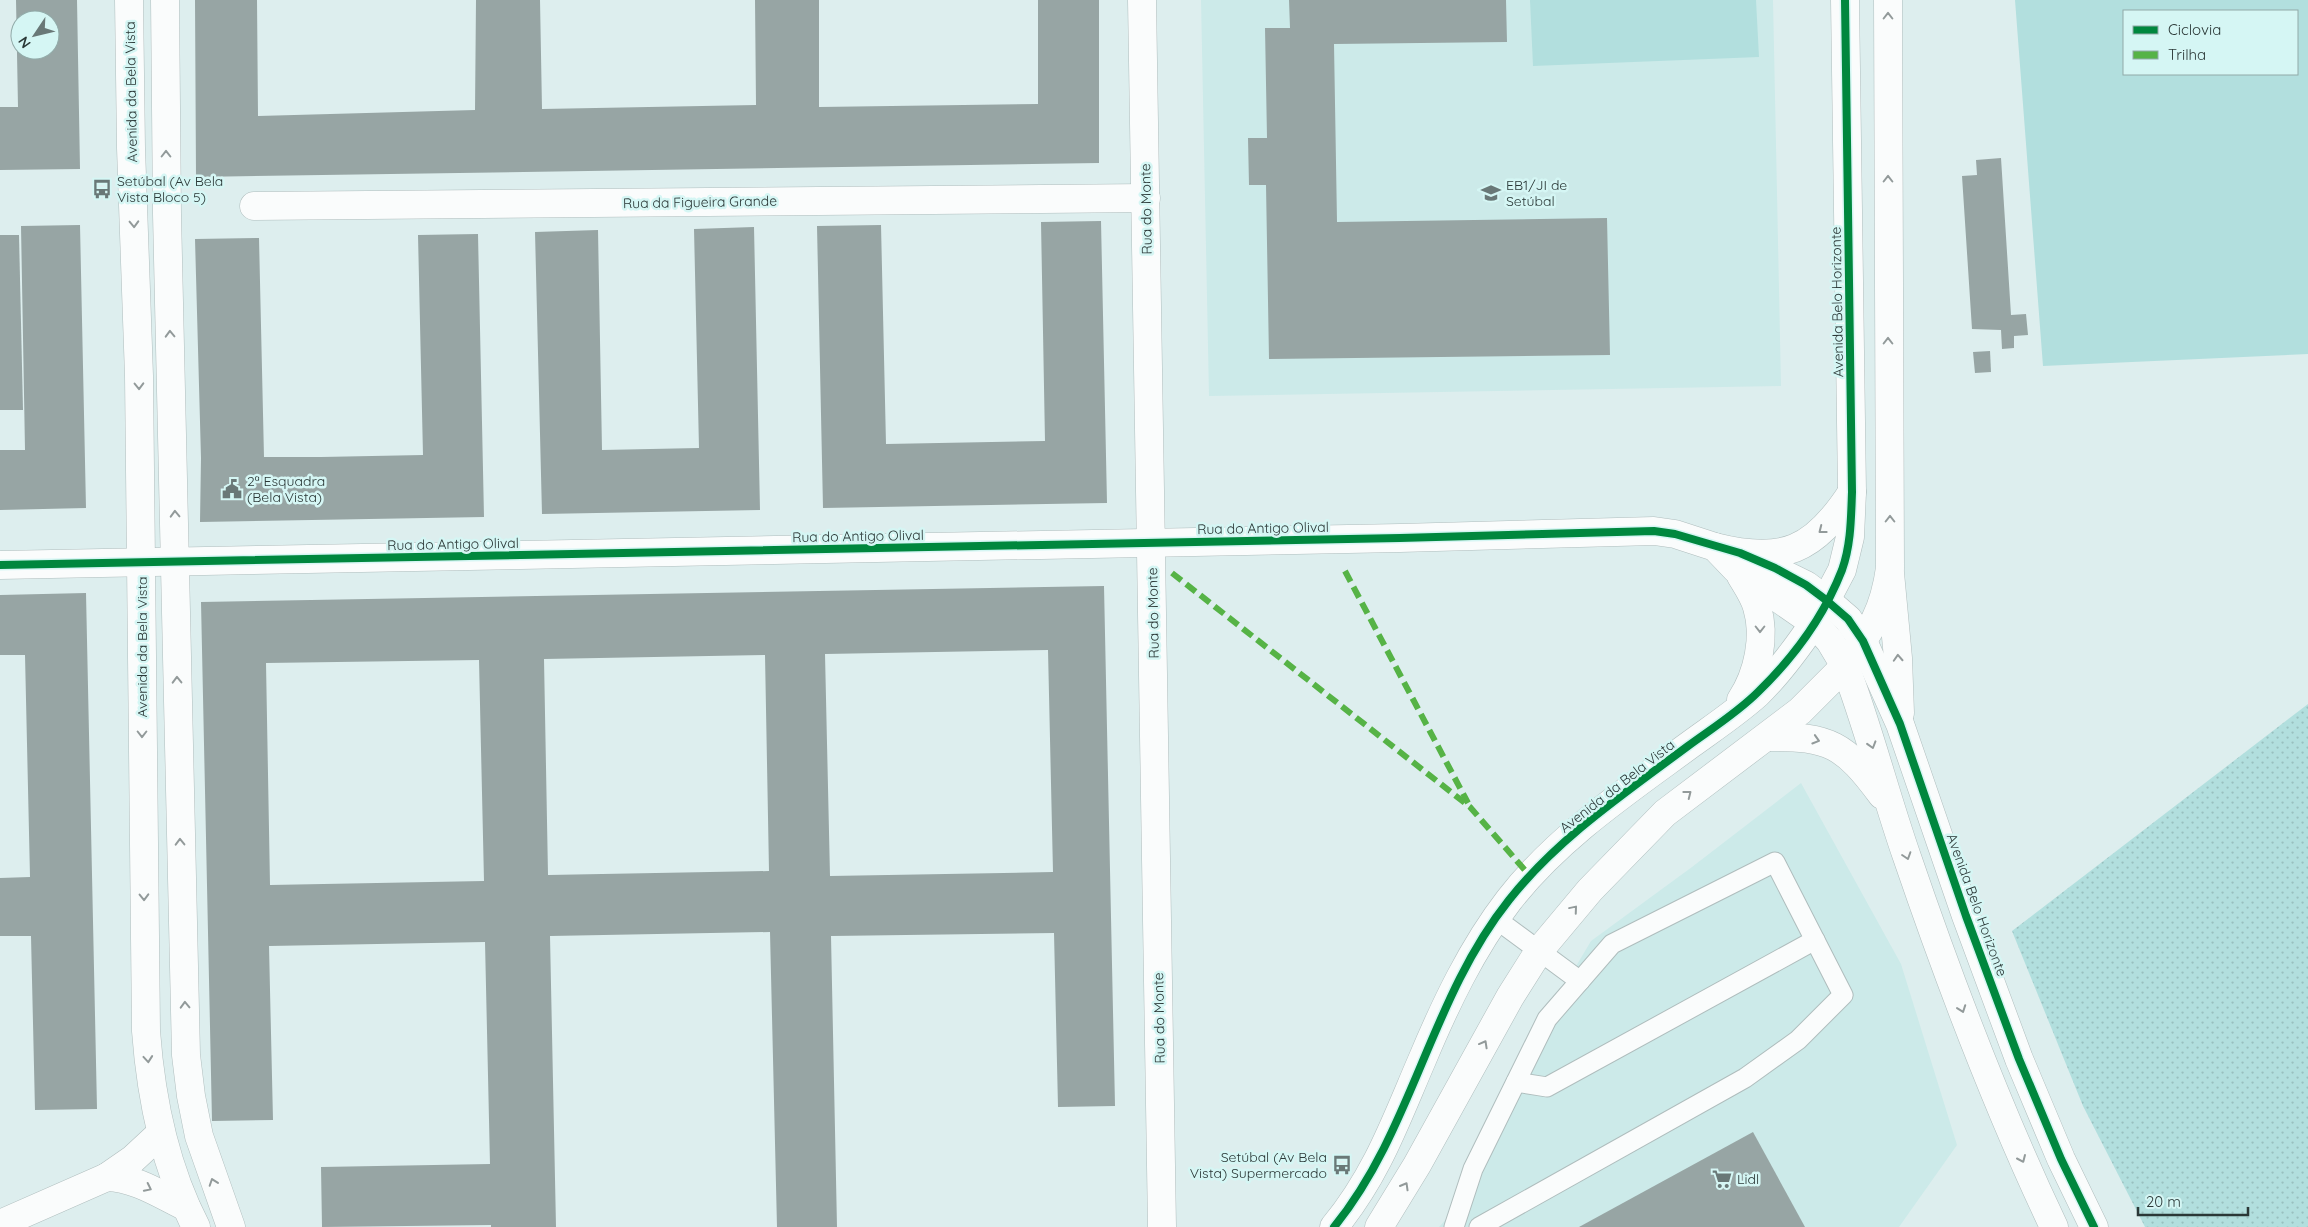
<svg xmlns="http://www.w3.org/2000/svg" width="2308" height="1227" font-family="Quicksand,sans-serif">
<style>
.built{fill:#cceae9}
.grass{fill:url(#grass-dots)}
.park{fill:#b2dfde;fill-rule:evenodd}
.building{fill:#97a5a4;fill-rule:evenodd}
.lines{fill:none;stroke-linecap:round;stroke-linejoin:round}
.lane-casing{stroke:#afbdbd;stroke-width:21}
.street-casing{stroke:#afbdbd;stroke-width:29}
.secondary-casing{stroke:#afbdbd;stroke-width:29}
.lane{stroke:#fafcfc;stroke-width:19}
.street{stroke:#fafcfc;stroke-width:28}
.secondary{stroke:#fafcfc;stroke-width:28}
.quiet{stroke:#56b346;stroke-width:6;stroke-dasharray:12 6;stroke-linecap:butt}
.cycleway-casing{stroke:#d5f6f4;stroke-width:11}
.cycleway{stroke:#00873e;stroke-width:8}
.oneway{stroke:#929a9a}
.labels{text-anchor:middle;stroke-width:5;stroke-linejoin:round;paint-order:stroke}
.street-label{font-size:14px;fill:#2b3837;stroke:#d5f6f4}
.poi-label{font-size:14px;fill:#2b3837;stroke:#d5f6f4;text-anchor:start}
</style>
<defs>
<pattern id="grass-dots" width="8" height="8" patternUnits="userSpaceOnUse" patternTransform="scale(1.25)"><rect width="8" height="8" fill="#b2dfde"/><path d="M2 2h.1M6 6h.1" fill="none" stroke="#99c0bf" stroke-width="1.8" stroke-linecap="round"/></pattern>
</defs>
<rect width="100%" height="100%" fill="#dee"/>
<g class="built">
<polygon points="1201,0 1773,0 1781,386 1209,396"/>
<polygon points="1801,783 1901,964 1957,1145 1899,1227 1439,1227 1470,1193 1563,988 1591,941 1692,867"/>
</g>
<polygon class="grass" points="2308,704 2308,1227 2145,1227 2083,1106 2012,931"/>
<g class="park">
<polygon points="1530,0 1756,0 1759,57 1533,66"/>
<path d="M2015,0h293v354l-265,12zM2124,11h173v63h-173z"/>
</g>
<g class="building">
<path d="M16,0h61l3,169 -80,1v-63h18zM20,20h30v30h-30z"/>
<polygon points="195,0 257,0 258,116 475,110 476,0 540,0 542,109 756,105 755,0 819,0 819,107 1038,104 1038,0 1099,0 1099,163 196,177"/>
<polygon points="1289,0 1506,0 1507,42 1334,44 1337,222 1607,218 1610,355 1269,359 1266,185 1249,185 1248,138 1267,138 1265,28 1290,28"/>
<polygon points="2001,158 2011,315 2026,314 2028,335 2014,336 2014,348 2002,349 2001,330 1972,329 1962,176 1977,175 1976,160"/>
<polygon points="1101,221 1107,503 823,508 817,226 881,225 886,444 1045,441 1041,222"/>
<polygon points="80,225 86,508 0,510 0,450 25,450 21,226"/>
<polygon points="754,227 760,510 542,514 535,232 598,230 602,450 699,448 694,229"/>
<polygon points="478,234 484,517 200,522 201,458 195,239 259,238 264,457 321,457 423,455 418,235"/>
<polygon points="0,235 19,235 23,410 0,410"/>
<polygon points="1990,351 1991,372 1975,373 1973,352"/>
<path d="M1104,586l11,520 -57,1 -4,-174 -223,3 6,291h-60l-7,-295 -220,4 6,291h-65v-2l-169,2 -1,-60 169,-3 -5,-222 -216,4 4,174 -61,1 -11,-519zM1048,650l5,222 -223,4 -5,-222zM765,655l4,216 -221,4 -4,-216zM479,660l5,221 -214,4 -4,-222z"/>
<polygon points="86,593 97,1109 35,1110 31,936 0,936 0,878 30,877 25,655 0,655 0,595"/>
<polygon points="1753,1132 1805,1227 1579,1227"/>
</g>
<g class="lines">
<defs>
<g id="lane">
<polyline points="1496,919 1580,981"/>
<polyline points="1516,1082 1547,1087 1815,940"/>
<polyline points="1454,1227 1473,1169 1547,1019 1612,944 1775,862 1843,995 1798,1040 1745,1078 1479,1227"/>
</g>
<g id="street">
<path d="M129,0l2,148 8,228 7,655c5,68 19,136 50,196"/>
<polyline points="165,0 167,214 186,1055 191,1096 199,1136 231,1227"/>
<polyline points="1142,0 1162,1227"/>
<polyline points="254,206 1146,198"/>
<polyline points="1740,553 1806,585 1826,600"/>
<path d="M0,565l1400,-27 254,-7 21,3 40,13 21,22 78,54c-17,25 -35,50 -57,71 -20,18 -44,34 -66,50 -64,47 -133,93 -182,156 -37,48 -64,105 -87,160 -26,60 -45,115 -88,167"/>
<polyline points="1890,573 1898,658 1900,713"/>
<polyline points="1863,641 1900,724 1966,916 2019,1059 2061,1159 2094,1227"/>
<path d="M1741,700c17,-26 25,-63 16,-93 -3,-11 -10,-21 -16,-31"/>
<path d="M1768,737c62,-1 77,8 114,58"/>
<path d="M107,1177c29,1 54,18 79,30"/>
<polyline points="0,1224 107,1177 133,1159 161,1133"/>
<path d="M1379,1227l38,-62 93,-168 29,-46 51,-61 75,-77 135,-102 45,-45c24,63 40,128 62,191 43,126 90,250 147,370"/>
</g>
<g id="secondary">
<path d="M1845,0l7,492 -2,45 -8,33 -28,53 16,18 15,25c26,-36 39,-54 45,-98l-2,-568"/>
<path d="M1715,547c68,17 99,4 137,-55"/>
<polyline points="1826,600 1848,619 1863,641"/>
</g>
</defs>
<use href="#lane" class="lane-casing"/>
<use href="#street" class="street-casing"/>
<use href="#secondary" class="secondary-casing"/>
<use href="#lane" class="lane"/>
<use href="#street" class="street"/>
<use href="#secondary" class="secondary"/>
<g class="quiet">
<polyline points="1345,571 1468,803"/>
<polyline points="1172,573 1470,807 1530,876"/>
</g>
<defs>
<g id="cycleway">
<polyline points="0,565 1400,538 1654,531 1675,534 1740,553 1775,568 1806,585 1826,600 1848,619 1863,641 1900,724 1966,916 2019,1059 2061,1159 2094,1227"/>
<path d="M1334,1227c79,-97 96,-228 175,-327 49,-62 116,-107 179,-154 23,-17 49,-33 70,-54 35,-34 66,-76 84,-122 9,-25 9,-52 10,-78l-7,-492"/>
</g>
</defs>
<use href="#cycleway" class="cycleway-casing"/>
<use href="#cycleway" class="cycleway"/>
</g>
<defs><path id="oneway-chevron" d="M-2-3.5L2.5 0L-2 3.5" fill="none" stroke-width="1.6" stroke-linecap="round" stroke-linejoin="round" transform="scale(1.25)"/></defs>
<g class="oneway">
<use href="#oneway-chevron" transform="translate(1888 16) rotate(-90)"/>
<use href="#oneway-chevron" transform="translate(166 154) rotate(-90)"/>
<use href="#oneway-chevron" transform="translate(1888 179) rotate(-90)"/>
<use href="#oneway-chevron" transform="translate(134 224) rotate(88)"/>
<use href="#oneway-chevron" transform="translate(170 334) rotate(-92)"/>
<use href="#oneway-chevron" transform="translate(1888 341) rotate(-90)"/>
<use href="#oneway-chevron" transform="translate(139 386) rotate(89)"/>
<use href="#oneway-chevron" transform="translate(175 514) rotate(-92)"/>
<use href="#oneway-chevron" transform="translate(1890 519) rotate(-90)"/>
<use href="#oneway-chevron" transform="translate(1822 530) rotate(142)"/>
<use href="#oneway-chevron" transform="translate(1760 629) rotate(90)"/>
<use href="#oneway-chevron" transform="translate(1898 658) rotate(-93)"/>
<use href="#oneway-chevron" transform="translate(177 680) rotate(-91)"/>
<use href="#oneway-chevron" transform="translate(142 734) rotate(90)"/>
<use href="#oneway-chevron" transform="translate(1816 740) rotate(17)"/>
<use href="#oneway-chevron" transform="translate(1872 745) rotate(73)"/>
<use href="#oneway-chevron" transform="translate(1688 794) rotate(-38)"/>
<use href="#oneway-chevron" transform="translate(180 842) rotate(-91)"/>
<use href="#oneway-chevron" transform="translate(1907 856) rotate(72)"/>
<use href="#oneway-chevron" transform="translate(144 897) rotate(89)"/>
<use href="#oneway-chevron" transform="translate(1574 909) rotate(-50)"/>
<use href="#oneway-chevron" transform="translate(185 1005) rotate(-92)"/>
<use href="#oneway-chevron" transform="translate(1962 1009) rotate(70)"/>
<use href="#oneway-chevron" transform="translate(1484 1044) rotate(-61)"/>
<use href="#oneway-chevron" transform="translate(148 1059) rotate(85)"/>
<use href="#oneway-chevron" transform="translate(2022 1159) rotate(66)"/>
<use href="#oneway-chevron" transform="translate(213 1182) rotate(-109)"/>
<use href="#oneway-chevron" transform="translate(1405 1186) rotate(-60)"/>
<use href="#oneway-chevron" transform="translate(148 1188) rotate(26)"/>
</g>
<defs>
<symbol id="bus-bare" viewBox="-9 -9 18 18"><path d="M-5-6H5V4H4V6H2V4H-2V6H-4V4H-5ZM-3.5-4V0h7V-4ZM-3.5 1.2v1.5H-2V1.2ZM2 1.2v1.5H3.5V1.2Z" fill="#697877" stroke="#d5f6f4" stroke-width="2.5" paint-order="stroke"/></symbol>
<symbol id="school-bare" viewBox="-9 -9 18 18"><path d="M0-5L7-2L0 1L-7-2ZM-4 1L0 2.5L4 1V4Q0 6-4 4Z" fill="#697877" stroke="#d5f6f4" stroke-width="2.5" paint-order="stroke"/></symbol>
<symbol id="civic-bare" viewBox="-9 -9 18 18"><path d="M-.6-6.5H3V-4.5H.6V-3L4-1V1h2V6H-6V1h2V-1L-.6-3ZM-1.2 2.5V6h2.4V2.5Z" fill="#697877" stroke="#d5f6f4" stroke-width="2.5" paint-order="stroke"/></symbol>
<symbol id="supermarket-bare" viewBox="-9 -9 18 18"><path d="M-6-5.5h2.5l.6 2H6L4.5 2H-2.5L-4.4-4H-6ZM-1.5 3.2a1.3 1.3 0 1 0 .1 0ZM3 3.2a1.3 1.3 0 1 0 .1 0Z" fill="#697877" stroke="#d5f6f4" stroke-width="2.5" paint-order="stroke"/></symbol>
</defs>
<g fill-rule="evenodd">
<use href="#bus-bare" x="88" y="175" width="28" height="28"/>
<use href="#school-bare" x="1477" y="179" width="28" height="28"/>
<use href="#civic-bare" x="218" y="475" width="28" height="28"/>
<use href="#bus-bare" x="1328" y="1151" width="28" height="28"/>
<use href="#supermarket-bare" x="1708" y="1165" width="28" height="28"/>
</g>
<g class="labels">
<g class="street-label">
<text transform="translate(131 92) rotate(-91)" y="5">Avenida da Bela Vista</text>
<text transform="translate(700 202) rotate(-1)" y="5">Rua da Figueira Grande</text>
<text transform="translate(1146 209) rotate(-91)" y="5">Rua do Monte</text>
<text transform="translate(1837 302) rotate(-91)" y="5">Avenida Belo Horizonte</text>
<text transform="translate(1263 528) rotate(-1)" y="5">Rua do Antigo Olival</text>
<text transform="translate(858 536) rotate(-1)" y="5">Rua do Antigo Olival</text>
<text transform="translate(453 544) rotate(-1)" y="5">Rua do Antigo Olival</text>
<text transform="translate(1153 613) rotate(-91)" y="5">Rua do Monte</text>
<text transform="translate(142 647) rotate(-90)" y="5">Avenida da Bela Vista</text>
<text transform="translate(1617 786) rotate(-38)" y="5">Avenida da Bela Vista</text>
<text transform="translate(1977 905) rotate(70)" y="5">Avenida Belo Horizonte</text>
<text transform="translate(1159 1018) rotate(-91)" y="5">Rua do Monte</text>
</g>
<g class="poi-label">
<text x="117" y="186">Setúbal (Av Bela<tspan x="117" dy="16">Vista Bloco 5)</tspan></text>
<text x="1506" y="190">EB1/JI de<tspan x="1506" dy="16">Setúbal</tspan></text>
<text x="247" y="486">2ª Esquadra<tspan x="247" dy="16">(Bela Vista)</tspan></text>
<text x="1327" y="1162" text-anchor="end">Setúbal (Av Bela<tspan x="1327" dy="16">Vista) Supermercado</tspan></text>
<text x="1737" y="1184">Lidl</text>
</g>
</g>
<rect x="2123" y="10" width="175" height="65" fill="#d5f6f4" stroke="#91aaa8"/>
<rect x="2133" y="26" width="25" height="8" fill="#00873e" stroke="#91aaa8"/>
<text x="2168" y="35" font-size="15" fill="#2b3837">Ciclovia</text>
<rect x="2133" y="51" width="25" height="8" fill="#56b346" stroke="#91aaa8"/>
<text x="2168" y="60" font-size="15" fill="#2b3837">Trilha</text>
<g transform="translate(35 35) rotate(235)"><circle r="24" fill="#d5f6f4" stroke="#91aaa8"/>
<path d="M0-4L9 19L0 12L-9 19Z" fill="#697877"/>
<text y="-8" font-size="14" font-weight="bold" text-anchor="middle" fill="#2b3837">N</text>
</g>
<path d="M2138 1207v8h110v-8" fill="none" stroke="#2b3837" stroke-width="2.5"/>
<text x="2146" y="1207" font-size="15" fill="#2b3837" stroke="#d5f6f4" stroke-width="4" paint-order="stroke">20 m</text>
</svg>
